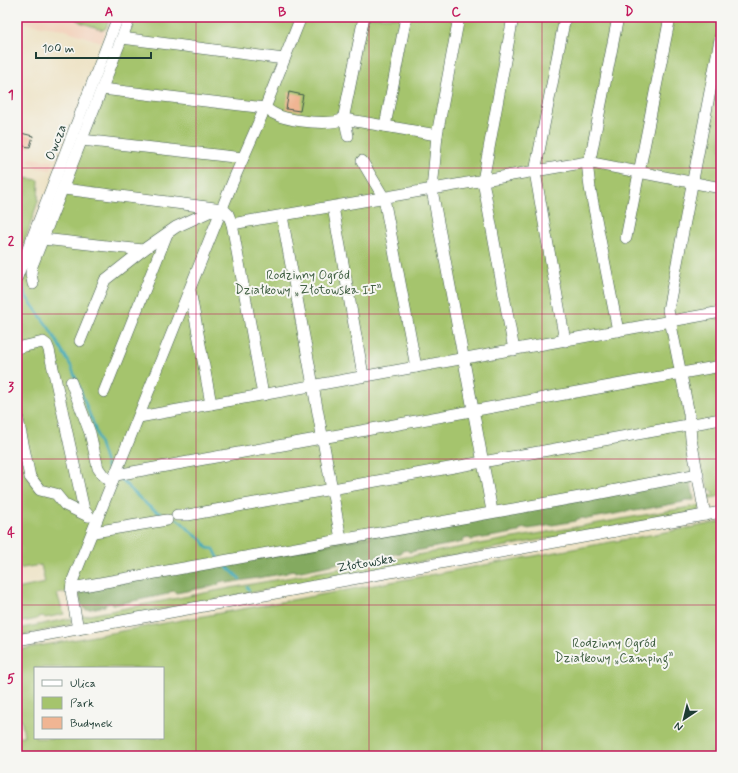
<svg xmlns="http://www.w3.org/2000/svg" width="738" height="773" font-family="Mynerve,sans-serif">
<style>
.built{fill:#f3d4bf}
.green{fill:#a5c46d;stroke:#628050;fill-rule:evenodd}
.forest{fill:#84aa60;stroke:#52744a}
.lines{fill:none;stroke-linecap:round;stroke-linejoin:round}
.stream{stroke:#3ba9ba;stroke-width:2.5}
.building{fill:#f0b593}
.minor-casing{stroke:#3e564a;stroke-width:12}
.minor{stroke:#fff;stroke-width:11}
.grid{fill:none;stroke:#c2185b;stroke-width:1;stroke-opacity:0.55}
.labels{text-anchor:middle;stroke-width:4;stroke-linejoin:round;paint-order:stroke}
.street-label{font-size:13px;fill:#1f3d34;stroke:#f6f6f2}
.park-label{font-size:13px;fill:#405f42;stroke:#f6f6f2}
.neatline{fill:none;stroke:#c2185b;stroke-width:1.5}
.grid-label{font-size:13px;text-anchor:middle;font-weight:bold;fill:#c2185b}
</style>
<rect width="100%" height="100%" fill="#f6f6f2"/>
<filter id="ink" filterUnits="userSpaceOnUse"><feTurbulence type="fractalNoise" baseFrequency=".025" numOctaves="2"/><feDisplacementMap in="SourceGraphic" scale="8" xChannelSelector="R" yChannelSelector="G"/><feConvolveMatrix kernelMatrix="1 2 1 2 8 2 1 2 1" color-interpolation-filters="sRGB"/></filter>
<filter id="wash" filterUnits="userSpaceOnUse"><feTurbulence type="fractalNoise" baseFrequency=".012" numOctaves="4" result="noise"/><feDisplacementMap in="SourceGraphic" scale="16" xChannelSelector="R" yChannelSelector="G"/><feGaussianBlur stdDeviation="0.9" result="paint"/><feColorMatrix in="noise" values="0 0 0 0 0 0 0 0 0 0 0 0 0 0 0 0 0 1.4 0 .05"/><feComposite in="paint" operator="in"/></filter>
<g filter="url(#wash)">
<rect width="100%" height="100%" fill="#eee3c6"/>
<g class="built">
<polygon points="17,17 110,17 101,42 62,29 17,22"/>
<polygon points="30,158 54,161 51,170 37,168 29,162"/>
</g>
<g class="green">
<polygon points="74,17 110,17 106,28 103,30 80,22"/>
<polygon points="125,17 721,17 721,496 705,499 715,493 708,488 705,476 57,594 64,614 45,618 43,616 38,617 37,619 17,623 17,589 45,583 41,565 17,569 17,293"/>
<polygon points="17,177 39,180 38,201 17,265"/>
<polygon points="701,505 699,511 85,623 79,617 241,586"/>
<path d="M721,522v234h-704v-19l7,-1 -3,-18h-4v-68zM35,668h128v70h-128z"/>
<polygon points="73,618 70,625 17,637 17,629"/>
</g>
<path class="forest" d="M696,478l1,3 -6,1 3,18h-10l-1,2 -48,9 -8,-1 -1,2 -39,7 -4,-1 -6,1 -1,2 -48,8 -1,-1 -7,1 -1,3 -48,8 -2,-2 -5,1 -1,3 -54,10 -2,-2 -5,1 -1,2 -48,8 -2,-2 -5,1 -1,2 -49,10 -1,-2 -7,1 -1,2 -60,10 -2,-2 -6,1 -1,3 -42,8 -2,-2 -5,1 -1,2 -55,11 -2,-2 -5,1 -1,2 -19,4c-6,-6 -7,-12 -7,-20z"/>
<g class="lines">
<g class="stream">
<polyline points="22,283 25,295 49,328 71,366 91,418"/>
<polyline points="92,419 108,470 112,473"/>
<path d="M119,478c16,14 32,37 54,39"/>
<path d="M177,519c10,6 15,17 25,20l5,9 7,1 5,10"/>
<polyline points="224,564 240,579"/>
<polyline points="247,587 249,590"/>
</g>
</g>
<g id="blocks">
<g class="building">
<polygon points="289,92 303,95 300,111 286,109"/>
<polygon points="21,133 33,136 30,147 17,145 17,139 20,137"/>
</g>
</g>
</g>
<g filter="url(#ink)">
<use href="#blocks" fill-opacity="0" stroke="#3e564a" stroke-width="1"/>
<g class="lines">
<defs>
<g id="minor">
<polyline points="459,17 437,135 432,190 492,511"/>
<polyline points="513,17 483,181 514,350"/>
<polyline points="565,17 535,172 565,341"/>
<polyline points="122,38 284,59"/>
<path d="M102,89l163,19c4,3 9,6 14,8 15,5 51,10 65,3l93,16"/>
<polyline points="385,126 406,17"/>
<polyline points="348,136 344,115 364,17"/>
<polyline points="82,140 243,158"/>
<polyline points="362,161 384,198 416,367"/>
<polyline points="64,189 223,209 228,214 232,224 263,395"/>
<polyline points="333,207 363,375"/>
<polyline points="282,216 341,539"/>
<polyline points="232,224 587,162 721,188"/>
<polyline points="626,238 670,17"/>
<polyline points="43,239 143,250"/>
<polyline points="17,277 118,17"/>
<polyline points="33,284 31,274 32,266 130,17"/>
<polyline points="190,290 211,404"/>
<polyline points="618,331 590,188 587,162 591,155 618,17"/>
<polyline points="80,341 105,280 143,250 176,227 211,211 219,210"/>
<polyline points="17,348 43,342 47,345 49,350 84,510 89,516"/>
<polyline points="71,382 90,433 98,468 103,475 112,483"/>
<polyline points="104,392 167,234"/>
<polyline points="17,415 30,477 40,490 56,494 65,505 88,516"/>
<polyline points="139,417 721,312"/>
<polyline points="116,475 721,366"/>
<polyline points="177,515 188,515 721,419"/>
<polyline points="705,515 691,439 689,414 668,310 721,34"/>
<polyline points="94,532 167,520"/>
<polyline points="72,588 591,495 698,474"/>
<polyline points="78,629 71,591 72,582 233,181 265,108 301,17"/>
<polyline points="17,640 721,512"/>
</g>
</defs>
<use href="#minor" class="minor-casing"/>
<use href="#minor" class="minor"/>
</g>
</g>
<path class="grid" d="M196,17v739M369,17v739M542,17v739M17,168h704M17,314h704M17,459h704M17,605h704"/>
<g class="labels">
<g class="street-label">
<text transform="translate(55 142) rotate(-69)" y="5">Owcza</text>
<text transform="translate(366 562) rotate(-10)" y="5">Złotowska</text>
</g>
<g class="park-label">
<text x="308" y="279">Rodzinny Ogród<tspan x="308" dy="15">Działkowy „Złotowska II”</tspan></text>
<text x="614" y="647">Rodzinny Ogród<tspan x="614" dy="15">Działkowy „Camping”</tspan></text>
</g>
</g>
<rect width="738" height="773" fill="none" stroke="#f6f6f2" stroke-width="44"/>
<rect x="34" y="667" width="130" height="72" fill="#f6f6f2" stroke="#a0aca6"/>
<rect x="42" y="680" width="20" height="6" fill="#ffffff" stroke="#a0aca6"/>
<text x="70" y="687" font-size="12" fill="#1f3d34">Ulica</text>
<rect x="42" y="697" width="20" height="12" fill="#a5c46d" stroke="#a0aca6"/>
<text x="70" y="707" font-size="12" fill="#1f3d34">Park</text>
<rect x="42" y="717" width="20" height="12" fill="#f0b593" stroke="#a0aca6"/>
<text x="70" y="727" font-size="12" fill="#1f3d34">Budynek</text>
<g transform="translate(684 719) rotate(215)" stroke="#f6f6f2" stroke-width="3" paint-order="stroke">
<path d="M0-3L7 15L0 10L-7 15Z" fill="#1f3d34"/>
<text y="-6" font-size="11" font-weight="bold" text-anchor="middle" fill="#1f3d34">N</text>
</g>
<path d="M36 52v6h115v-6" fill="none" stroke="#1f3d34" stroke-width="2"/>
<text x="42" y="52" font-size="12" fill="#1f3d34" stroke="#f6f6f2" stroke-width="3" paint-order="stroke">100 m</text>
<rect x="22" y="22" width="694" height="729" class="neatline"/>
<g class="grid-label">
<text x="109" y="16">A</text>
<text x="282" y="16">B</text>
<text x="456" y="16">C</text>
<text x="629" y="16">D</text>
<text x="11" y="99">1</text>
<text x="11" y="245">2</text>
<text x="11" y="391">3</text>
<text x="11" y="537">4</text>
<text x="11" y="683">5</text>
</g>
</svg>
